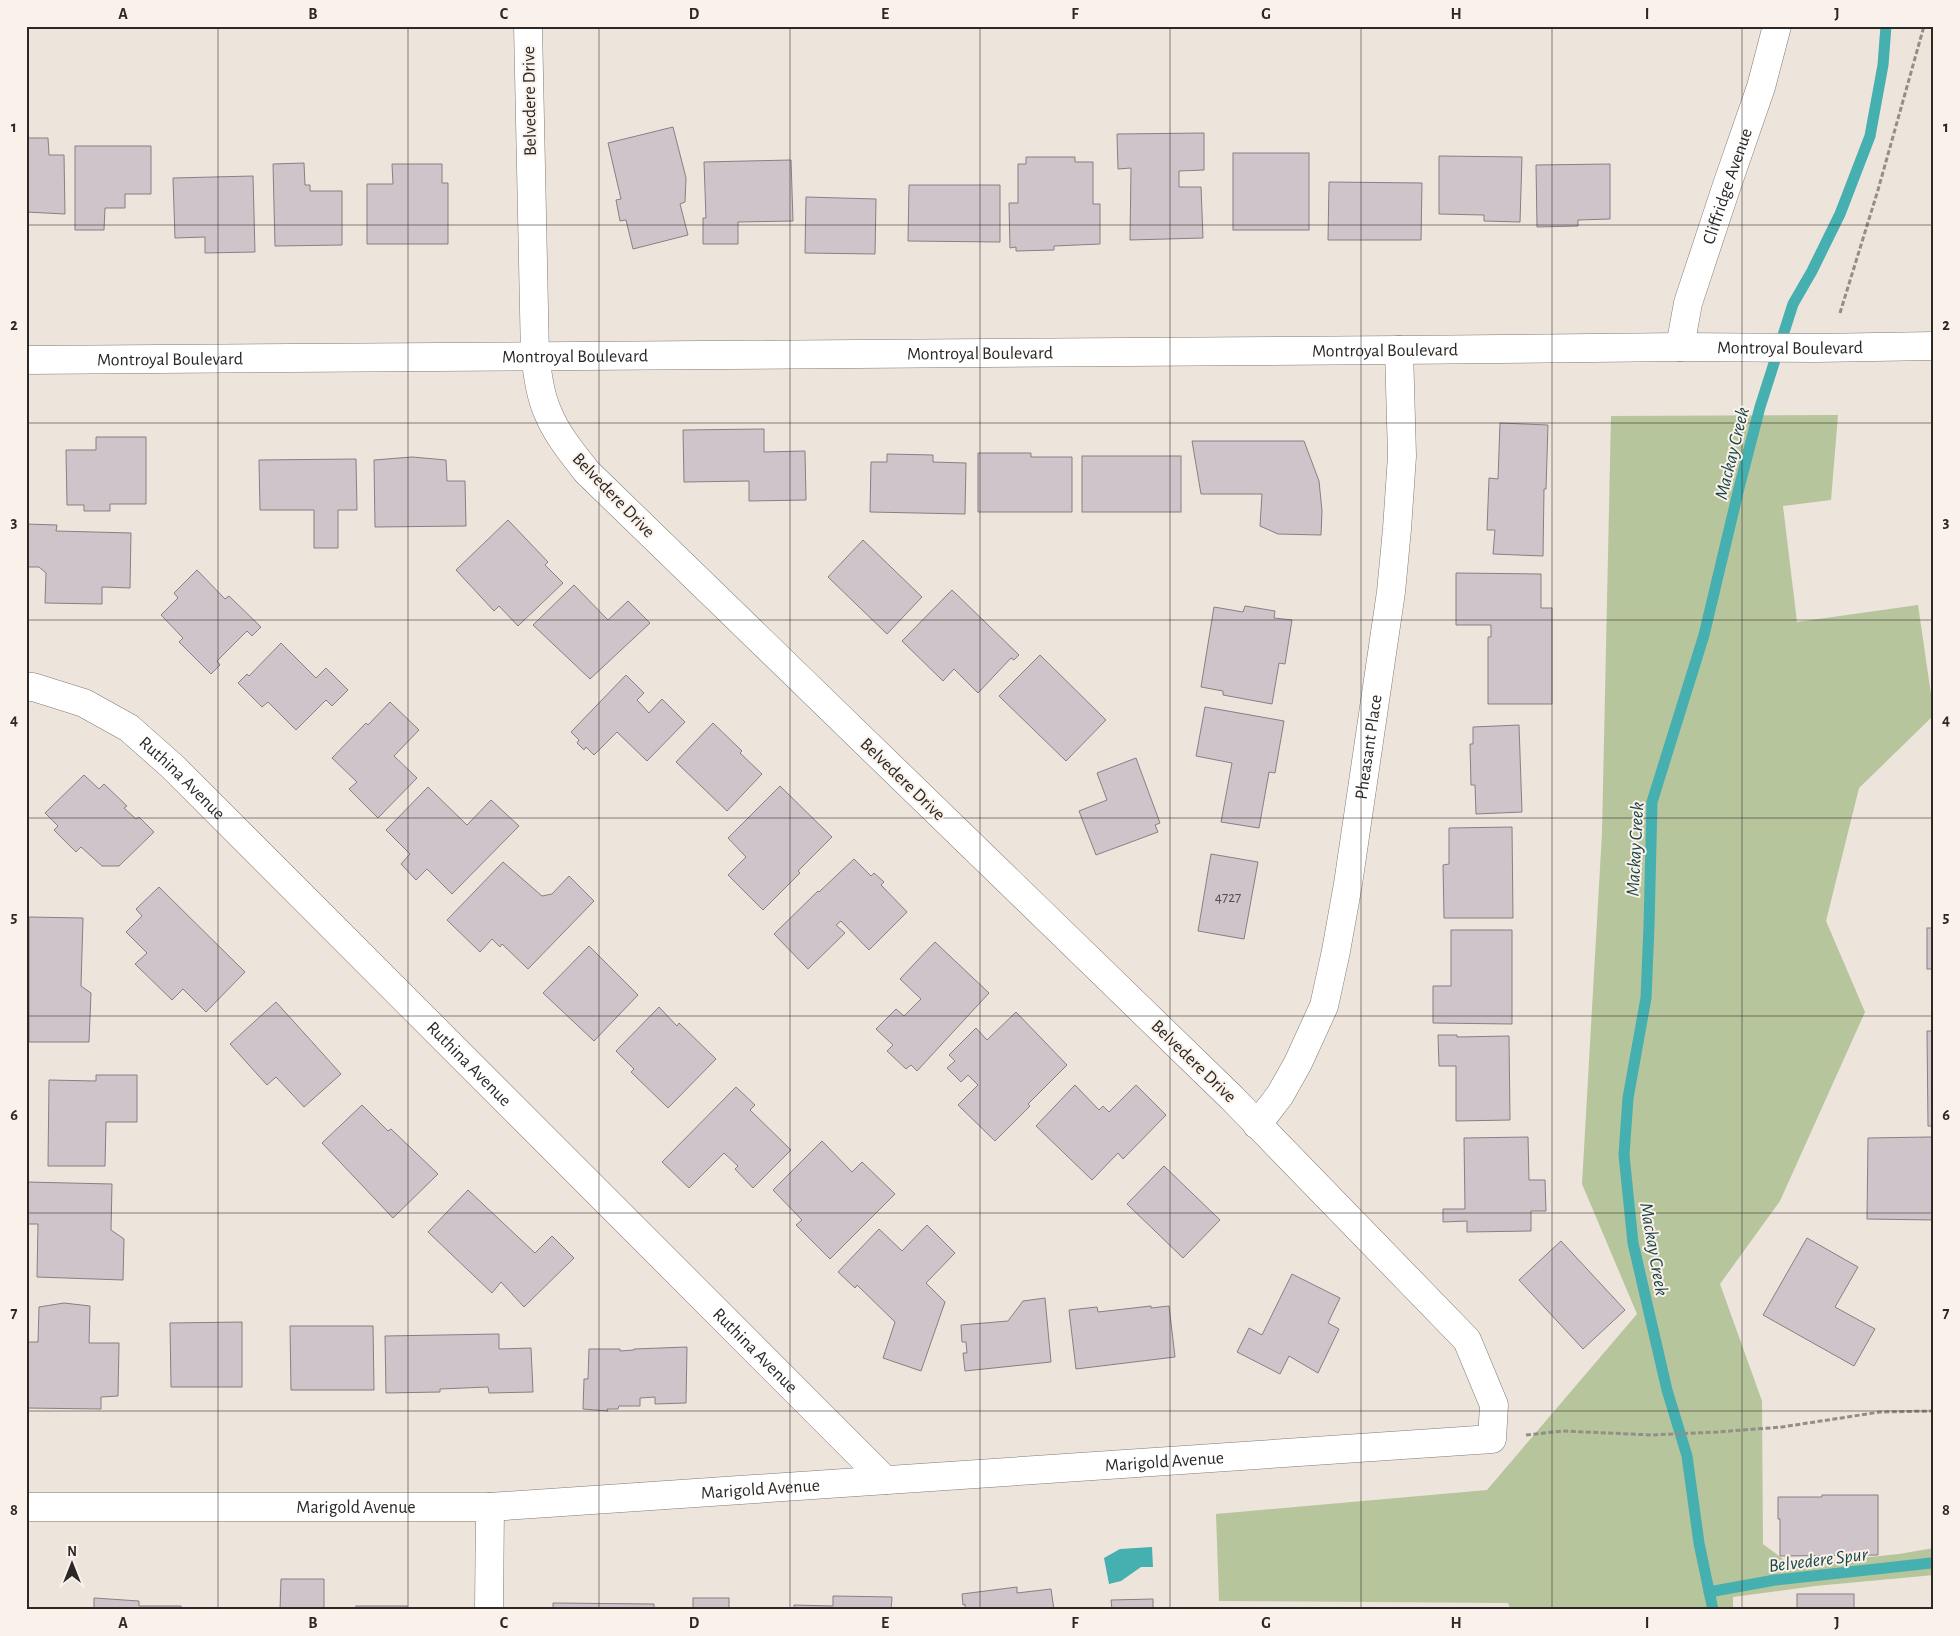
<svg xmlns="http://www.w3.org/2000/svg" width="1960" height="1636" font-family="'Alegreya Sans',sans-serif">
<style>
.green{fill:#b6c59c}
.water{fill:#46afaf}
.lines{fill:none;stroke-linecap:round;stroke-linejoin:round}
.stream{stroke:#46afaf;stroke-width:11}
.building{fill:#cfc4ca;stroke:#897f84}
.street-casing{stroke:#827a73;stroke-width:29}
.secondary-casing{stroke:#827a73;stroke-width:29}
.path{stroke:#948e88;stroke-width:3;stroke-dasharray:5 2.5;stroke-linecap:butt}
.street{stroke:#fff;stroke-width:28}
.secondary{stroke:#fff;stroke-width:28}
.grid{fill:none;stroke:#2b2825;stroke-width:1;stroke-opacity:0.55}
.labels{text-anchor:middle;stroke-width:4;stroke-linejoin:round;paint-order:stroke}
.number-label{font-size:15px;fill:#544f4e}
.street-label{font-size:18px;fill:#2b2825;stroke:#faf1ea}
.water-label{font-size:19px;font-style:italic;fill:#164646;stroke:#faf1ea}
.neatline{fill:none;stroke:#2b2825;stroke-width:2}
.grid-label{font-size:16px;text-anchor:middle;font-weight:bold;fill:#2b2825}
</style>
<rect width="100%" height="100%" fill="#ede4dc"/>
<polygon class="green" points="1838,415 1831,500 1783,506 1797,622 1918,605 1934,715 1859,788 1826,921 1865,1012 1780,1201 1720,1284 1762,1401 1763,1544 1791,1565 1899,1554 1934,1548 1934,1575 1815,1586 1733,1597 1733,1610 1511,1610 1508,1603 1219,1601 1216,1514 1487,1490 1637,1314 1582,1184 1602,833 1611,416"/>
<polygon class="water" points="1152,1547 1153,1567 1141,1567 1121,1581 1109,1584 1104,1558 1120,1549"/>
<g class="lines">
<g class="stream">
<polyline points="1709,1592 1775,1580 1931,1563"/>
<polyline points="1713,1610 1699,1543 1687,1456 1667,1390 1633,1243 1624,1155 1628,1098 1646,998 1649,926 1652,802 1704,635 1739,488 1760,407 1793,304 1812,271 1840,214 1870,136 1883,65 1886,26"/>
</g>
</g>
<g class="building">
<polygon points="673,127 686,178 685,202 680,204 688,235 633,249 626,220 620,221 616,200 621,199 608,143"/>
<polygon points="1204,133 1204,170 1179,171 1179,187 1201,187 1203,238 1130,240 1131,168 1118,169 1117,134"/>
<polygon points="26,138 48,138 49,155 64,155 65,214 26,212"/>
<polygon points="75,146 151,146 151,194 125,194 125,208 105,208 104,230 75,230"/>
<rect x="1233" y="153" width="76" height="77"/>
<polygon points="1439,156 1522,157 1520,222 1484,221 1484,215 1439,214"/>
<polygon points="1026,157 1075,157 1075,162 1093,162 1093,204 1100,204 1100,244 1054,246 1054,250 1016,251 1016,247 1010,248 1009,203 1018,203 1018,164 1026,164"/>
<polygon points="791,160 793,221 738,222 738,244 703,244 703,218 706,218 704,162"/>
<polygon points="304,163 305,185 310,185 310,191 342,191 342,245 275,246 273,164"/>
<polygon points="392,164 442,164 442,183 448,183 448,244 367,244 367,184 393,184"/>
<polygon points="1610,164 1610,219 1578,220 1578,226 1537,227 1536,165"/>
<polygon points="253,176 255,252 205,253 205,237 175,238 173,178"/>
<polygon points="1329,182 1422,183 1421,240 1328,240"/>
<polygon points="909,185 1000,185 1000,242 908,241"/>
<polygon points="806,197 876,199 875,254 805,253"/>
<polygon points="1500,423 1548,425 1546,489 1544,489 1543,556 1493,554 1495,530 1487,530 1489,478 1498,479"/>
<polygon points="764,429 764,452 805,451 806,500 749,501 749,481 684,482 683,430"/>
<polygon points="96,437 146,437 146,504 110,504 110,511 84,511 84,505 67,505 66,450 96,450"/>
<polygon points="1192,441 1304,441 1319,481 1322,511 1321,535 1278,534 1260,526 1262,494 1201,494"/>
<polygon points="978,453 1031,453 1031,457 1072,457 1072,512 978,512"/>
<polygon points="887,454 933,455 933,462 966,463 965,514 870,512 871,462 887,462"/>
<rect x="1082" y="456" width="99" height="56"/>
<polygon points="412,457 446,460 447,481 465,481 466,526 375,527 374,460"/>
<polygon points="356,459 357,510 338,510 338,548 314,548 314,510 260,510 259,460"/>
<polygon points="508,520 548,562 545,565 563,583 518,626 499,606 494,611 456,570"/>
<polygon points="26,524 57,525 56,531 131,533 130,588 102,587 102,604 45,603 46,573 39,567 26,567"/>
<polygon points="863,540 922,597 887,634 828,577"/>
<polygon points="197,570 225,599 229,596 261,627 252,636 247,631 217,661 220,665 211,674 179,642 183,638 161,615 178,598 174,593"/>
<polygon points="1456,573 1541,574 1541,608 1552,608 1552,704 1488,704 1488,637 1491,637 1491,625 1456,625"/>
<polygon points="574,585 608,620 628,601 650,623 590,679 533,625"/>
<polygon points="952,590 1019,655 1014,660 1011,658 978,693 954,669 943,681 902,641"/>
<polygon points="1245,606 1275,611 1274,618 1292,620 1285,664 1279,663 1272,704 1223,695 1223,691 1201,687 1214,607 1243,612"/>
<polygon points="281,643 316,678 326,668 348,690 332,706 326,700 296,730 268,702 262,707 238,683 247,674 249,676"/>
<polygon points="1040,655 1106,720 1066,761 999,696"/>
<polygon points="626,675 644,693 637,700 649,713 662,699 685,722 647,761 617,732 594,755 586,747 584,750 577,743 579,740 571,732"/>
<polygon points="390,702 419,730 394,756 417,778 378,818 349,789 357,782 332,758 366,723 368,725"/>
<polygon points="1205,707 1284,721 1275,773 1269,772 1259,828 1221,822 1232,763 1196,756"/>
<polygon points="713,723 742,751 740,753 762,774 727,811 676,762"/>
<polygon points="1519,725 1522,812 1476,814 1475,785 1471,785 1470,744 1473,744 1473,727"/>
<polygon points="1136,758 1160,823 1155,825 1158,832 1096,855 1079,811 1107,800 1097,773"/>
<polygon points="84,775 99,789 104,784 127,806 124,808 136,819 139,817 154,832 119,866 102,866 81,847 76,852 54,830 58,826 45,813"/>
<polygon points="780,786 832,837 798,871 800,873 763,910 728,875 746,857 728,838"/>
<polygon points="428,787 467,825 491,800 519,826 452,894 427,869 416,880 401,864 410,854 386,830"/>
<polygon points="1512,827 1513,918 1444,918 1443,865 1449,864 1449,828"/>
<polygon points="1211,854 1258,862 1244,939 1198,931"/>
<polygon points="854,859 871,876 874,873 884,882 881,885 907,912 869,950 841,921 836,925 845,933 808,969 774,934 818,891 819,892"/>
<polygon points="503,862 542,896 552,894 569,876 594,901 528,969 502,944 500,947 492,939 480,952 447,920"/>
<polygon points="159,887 245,972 206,1012 183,989 172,1000 135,964 147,953 126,932 142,916 136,909"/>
<polygon points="29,917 83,918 81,986 91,993 89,1042 29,1042"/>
<rect x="1927" y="928" width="7" height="41"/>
<polygon points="1451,930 1512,930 1512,1024 1433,1023 1433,986 1451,986"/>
<polygon points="935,942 989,993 917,1071 911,1065 906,1069 887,1051 893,1045 876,1029 896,1009 904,1016 921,999 900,979"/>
<polygon points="589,946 638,995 594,1041 543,993"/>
<polygon points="276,1002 341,1074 304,1107 276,1077 267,1085 230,1044"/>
<polygon points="659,1007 677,1026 679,1023 716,1059 668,1108 631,1072 634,1069 616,1051"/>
<polygon points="1016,1012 1067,1065 1028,1104 1030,1106 995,1141 958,1105 978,1085 968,1075 961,1082 947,1068 955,1061 949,1055 976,1028 987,1040"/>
<polygon points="1927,1031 1934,1031 1934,1126 1928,1126"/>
<polygon points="1438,1035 1457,1035 1457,1037 1509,1036 1510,1120 1456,1121 1456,1066 1439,1066"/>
<polygon points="96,1075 137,1075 137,1122 106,1122 105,1166 48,1166 49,1080 96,1081"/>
<polygon points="1075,1085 1099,1110 1103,1106 1109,1112 1136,1085 1166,1115 1123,1159 1118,1153 1092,1180 1036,1126"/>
<polygon points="736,1087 755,1105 750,1110 791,1150 753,1188 735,1169 738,1166 724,1153 689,1188 662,1162"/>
<polygon points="362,1105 388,1131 391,1129 438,1174 393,1218 322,1143"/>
<polygon points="1528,1137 1529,1180 1545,1180 1546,1211 1531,1211 1531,1231 1467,1232 1467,1221 1443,1222 1443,1209 1465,1209 1464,1138"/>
<polygon points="1929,1137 1934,1137 1934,1220 1867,1219 1868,1138"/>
<polygon points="822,1141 852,1172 862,1162 895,1194 830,1259 796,1225 802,1220 773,1190"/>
<polygon points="1164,1166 1220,1220 1183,1258 1127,1204"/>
<polygon points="26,1182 112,1184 111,1230 124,1239 123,1280 37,1277 38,1224 26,1224"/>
<polygon points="468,1190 535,1253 552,1236 574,1258 524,1307 501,1282 492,1293 428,1232"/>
<polygon points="927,1225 955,1253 926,1283 945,1302 921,1371 883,1358 895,1322 857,1285 855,1288 838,1272 879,1229 902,1251"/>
<polygon points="1807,1238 1858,1267 1835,1307 1875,1329 1854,1366 1763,1315"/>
<polygon points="1561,1241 1625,1310 1583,1349 1519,1280"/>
<polygon points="1292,1274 1340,1298 1328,1323 1339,1329 1318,1373 1289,1356 1280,1374 1237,1352 1249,1328 1262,1335"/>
<polygon points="1045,1298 1051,1362 965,1371 963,1353 967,1353 966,1342 962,1342 961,1325 1008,1321 1023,1301"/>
<polygon points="64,1303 90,1306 89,1343 119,1343 118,1396 101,1397 101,1409 26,1408 26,1342 38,1342 39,1307"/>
<polygon points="1151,1306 1151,1308 1169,1306 1175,1357 1076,1369 1069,1310 1097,1307 1098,1312"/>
<polygon points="242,1322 242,1387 171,1387 170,1323"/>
<polygon points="290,1326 373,1326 374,1390 291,1390"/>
<polygon points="499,1334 499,1349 531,1348 533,1392 489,1393 488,1387 440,1389 440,1392 386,1393 385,1336"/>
<polygon points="687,1347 686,1403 655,1404 655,1397 640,1398 640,1406 619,1406 618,1409 607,1409 608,1411 583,1409 584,1379 588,1379 589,1349 620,1349 620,1351 634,1350 634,1349"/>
<polygon points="1822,1495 1878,1495 1878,1555 1780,1556 1780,1519 1778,1519 1778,1497 1822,1497"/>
<polygon points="281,1579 324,1579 324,1610 280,1610"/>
<polygon points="1017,1587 1017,1593 1051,1589 1054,1610 965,1610 965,1604 963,1605 962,1594"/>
<rect x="1797" y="1594" width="57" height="16"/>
<polygon points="833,1596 892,1597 891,1610 794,1610 794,1605 833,1606"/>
<polygon points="94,1598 139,1601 139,1606 181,1606 182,1610 94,1610"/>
<rect x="693" y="1598" width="36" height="12"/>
<polygon points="1153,1599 1153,1610 1112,1610 1111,1600"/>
<polygon points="553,1603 654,1604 654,1610 553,1610"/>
<rect x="356" y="1606" width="51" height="4"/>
</g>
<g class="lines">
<defs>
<g id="street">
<path id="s1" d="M1680,347l8,-44 38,-115 35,-101 16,-61"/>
<path id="s2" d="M26,687h7l51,16 45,25 44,39 712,713"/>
<path id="s3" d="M1257,1125l23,-30 18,-32 26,-57 12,-55 12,-67 43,-292 6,-63 5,-73 -3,-106"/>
<path id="s4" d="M26,1507h464l1002,-68 2,-34 -27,-65 -235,-242 -645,-626c-14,-18 -30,-37 -39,-59 -8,-18 -10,-37 -13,-57l-7,-330"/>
<polyline points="489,1610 490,1507"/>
</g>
<g id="secondary">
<path id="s5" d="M26,360l1373,-10 281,-3 136,1 118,-2"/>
</g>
</defs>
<use href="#street" class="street-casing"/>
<use href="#secondary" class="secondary-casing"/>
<g class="path">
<polyline points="1840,313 1878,190 1924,26"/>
<polyline points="1526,1435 1563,1431 1652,1435 1717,1432 1782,1427 1880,1412 1934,1411"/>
</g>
<use href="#street" class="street"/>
<use href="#secondary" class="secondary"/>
</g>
<path class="grid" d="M218,26v1584M408,26v1584M599,26v1584M790,26v1584M980,26v1584M1170,26v1584M1361,26v1584M1552,26v1584M1742,26v1584M26,225h1908M26,423h1908M26,620h1908M26,818h1908M26,1016h1908M26,1213h1908M26,1411h1908"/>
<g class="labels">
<g class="number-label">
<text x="1228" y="902">4727</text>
</g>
<g class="street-label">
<text transform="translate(529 101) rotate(-91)" y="6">Belvedere Drive</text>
<text dy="6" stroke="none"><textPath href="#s1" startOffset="168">Cliffridge Avenue</textPath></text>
<text dy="6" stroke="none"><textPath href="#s5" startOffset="1764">Montroyal Boulevard</textPath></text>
<text dy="6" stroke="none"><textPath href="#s5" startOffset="1359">Montroyal Boulevard</textPath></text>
<text dy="6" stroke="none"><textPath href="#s5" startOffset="954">Montroyal Boulevard</textPath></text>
<text dy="6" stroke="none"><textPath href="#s5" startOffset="549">Montroyal Boulevard</textPath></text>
<text dy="6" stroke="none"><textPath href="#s5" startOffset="144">Montroyal Boulevard</textPath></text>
<text transform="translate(614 495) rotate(46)" y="6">Belvedere Drive</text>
<text dy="6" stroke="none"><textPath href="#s3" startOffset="400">Pheasant Place</textPath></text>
<text dy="6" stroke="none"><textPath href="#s2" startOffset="185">Ruthina Avenue</textPath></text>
<text transform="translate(903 779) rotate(44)" y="6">Belvedere Drive</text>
<text transform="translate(1194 1061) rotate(44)" y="6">Belvedere Drive</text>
<text dy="6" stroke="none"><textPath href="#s2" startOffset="590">Ruthina Avenue</textPath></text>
<text dy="6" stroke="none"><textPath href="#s2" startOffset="995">Ruthina Avenue</textPath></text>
<text dy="6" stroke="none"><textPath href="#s4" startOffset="1140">Marigold Avenue</textPath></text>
<text dy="6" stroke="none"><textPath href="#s4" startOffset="735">Marigold Avenue</textPath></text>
<text dy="6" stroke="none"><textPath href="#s4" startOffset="330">Marigold Avenue</textPath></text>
</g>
<g class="water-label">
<text transform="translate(1731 453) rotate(-76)" y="7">Mackay Creek</text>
<text transform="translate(1634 849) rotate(-87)" y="7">Mackay Creek</text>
<text transform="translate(1655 1249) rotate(80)" y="7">Mackay Creek</text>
<text transform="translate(1818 1559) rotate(-7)" y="7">Belvedere Spur</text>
</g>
</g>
<rect width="1960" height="1636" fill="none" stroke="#faf1ea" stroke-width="55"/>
<g transform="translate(72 1564)" stroke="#faf1ea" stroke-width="4" paint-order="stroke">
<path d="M0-4L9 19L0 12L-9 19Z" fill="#2b2825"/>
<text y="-8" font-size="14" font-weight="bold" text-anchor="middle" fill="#2b2825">N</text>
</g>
<rect x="28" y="28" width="1904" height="1580" class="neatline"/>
<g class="grid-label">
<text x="123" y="19">A</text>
<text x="313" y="19">B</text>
<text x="504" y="19">C</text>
<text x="694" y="19">D</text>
<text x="885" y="19">E</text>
<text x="1075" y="19">F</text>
<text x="1266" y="19">G</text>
<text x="1456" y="19">H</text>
<text x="1647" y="19">I</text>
<text x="1837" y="19">J</text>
<text x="14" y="132">1</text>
<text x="1946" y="132">1</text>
<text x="14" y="330">2</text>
<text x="1946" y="330">2</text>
<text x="14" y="527">3</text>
<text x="1946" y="527">3</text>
<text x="14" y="725">4</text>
<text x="1946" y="725">4</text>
<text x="14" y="922">5</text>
<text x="1946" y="922">5</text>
<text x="14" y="1120">6</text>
<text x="1946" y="1120">6</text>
<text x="14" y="1318">7</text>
<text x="1946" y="1318">7</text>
<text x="14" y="1515">8</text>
<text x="1946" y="1515">8</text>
<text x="123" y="1628">A</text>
<text x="313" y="1628">B</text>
<text x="504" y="1628">C</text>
<text x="694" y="1628">D</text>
<text x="885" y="1628">E</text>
<text x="1075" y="1628">F</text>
<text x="1266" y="1628">G</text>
<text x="1456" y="1628">H</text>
<text x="1647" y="1628">I</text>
<text x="1837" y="1628">J</text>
</g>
</svg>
